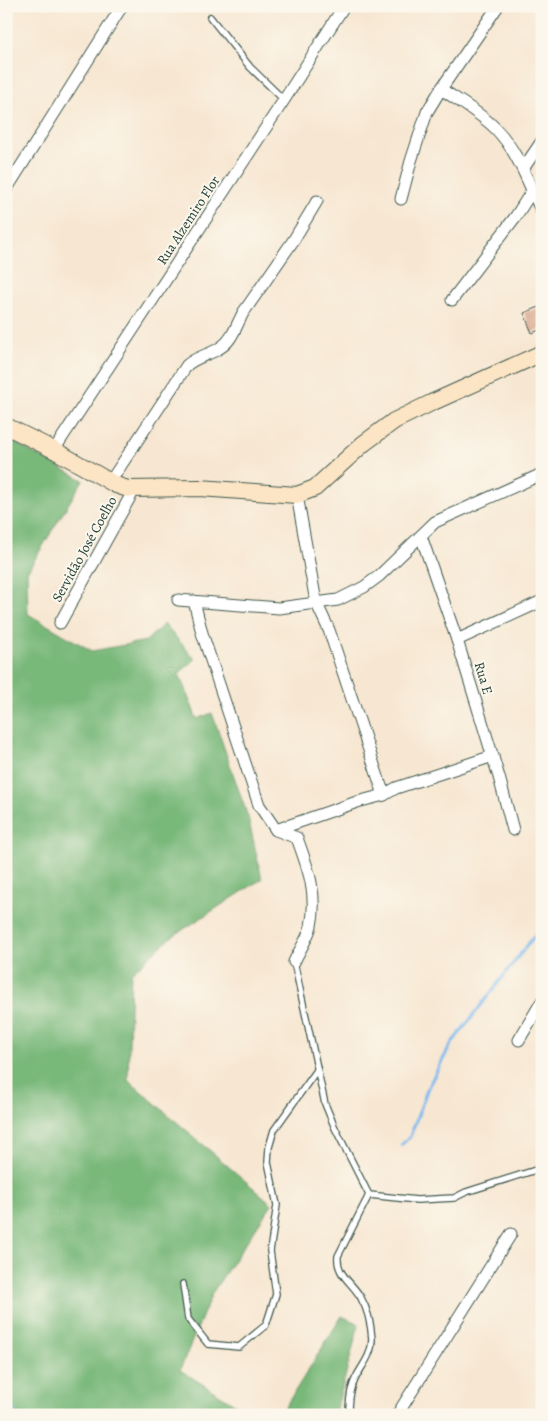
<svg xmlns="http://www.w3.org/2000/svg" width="548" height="1421" font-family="Alegreya,serif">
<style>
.forest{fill:#78b879;stroke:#4c7a56}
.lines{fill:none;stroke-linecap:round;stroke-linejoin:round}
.stream{stroke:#7cb9ef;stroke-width:3}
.building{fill:#d7a186}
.lane-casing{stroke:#3f564c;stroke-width:8}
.street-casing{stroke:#3f564c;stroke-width:13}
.secondary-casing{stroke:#3f564c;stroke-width:18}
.lane{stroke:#fff;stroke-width:5.5}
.street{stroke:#fff;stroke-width:11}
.secondary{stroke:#fce5c4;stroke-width:16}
.labels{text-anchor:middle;stroke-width:4;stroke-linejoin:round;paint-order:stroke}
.street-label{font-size:14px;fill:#1f3d34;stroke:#fbf7ec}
</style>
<rect width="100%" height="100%" fill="#fbf7ec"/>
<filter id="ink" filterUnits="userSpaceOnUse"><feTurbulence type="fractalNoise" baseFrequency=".02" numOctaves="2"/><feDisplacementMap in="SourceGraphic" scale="10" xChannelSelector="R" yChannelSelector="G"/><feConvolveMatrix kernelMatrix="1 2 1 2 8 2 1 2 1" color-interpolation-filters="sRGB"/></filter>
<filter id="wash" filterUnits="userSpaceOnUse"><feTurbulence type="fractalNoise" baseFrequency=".0096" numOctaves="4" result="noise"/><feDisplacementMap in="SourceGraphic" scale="20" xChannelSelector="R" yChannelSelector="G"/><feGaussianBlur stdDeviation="1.12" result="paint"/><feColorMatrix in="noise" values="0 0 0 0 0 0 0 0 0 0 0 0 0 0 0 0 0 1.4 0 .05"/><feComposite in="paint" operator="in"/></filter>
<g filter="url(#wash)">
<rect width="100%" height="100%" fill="#f7e7d2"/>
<g class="forest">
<polygon points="6,438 83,480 27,572 28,614 92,651 146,641 164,624 195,659 179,674 197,719 212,713 248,817 262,879 170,938 131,973 128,1080 272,1204 212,1293 180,1370 252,1415 6,1415"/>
<polygon points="342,1316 359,1324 335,1415 280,1415"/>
</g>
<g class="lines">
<g class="stream">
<polyline points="401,1145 410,1137 428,1087 452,1043 542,926"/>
<polyline points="6,1389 15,1415"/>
</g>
</g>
<g id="blocks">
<polygon class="building" points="542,306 542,329 532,333 524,313"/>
</g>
</g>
<g filter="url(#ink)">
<use href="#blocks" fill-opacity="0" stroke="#3f564c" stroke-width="1"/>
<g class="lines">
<defs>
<g id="lane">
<polyline points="210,17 250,67 284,100"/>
<path d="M294,962l31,142 10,24 34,67 -31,61c-2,19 15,27 23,42 7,12 10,27 11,41 0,21 -16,31 -20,49 -3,8 -3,18 -3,27"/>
<polyline points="369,1195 417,1200 454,1198 466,1192 542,1168"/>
<polyline points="183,1284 188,1319 208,1344 239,1347 266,1325 276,1294 270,1251 277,1205 268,1162 269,1147 274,1130 317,1070"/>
</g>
<g id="street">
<path d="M441,89c18,12 38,23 54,39 23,23 33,55 47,84"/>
<polyline points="523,169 542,141"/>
<polyline points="6,190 122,6"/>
<polyline points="401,199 411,161 427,112 441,89 498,6"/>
<polyline points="452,300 516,216 532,191"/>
<polyline points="54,450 284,100 344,6"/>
<path d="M110,482l77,-117c9,-8 21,-10 31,-16 14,-7 18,-23 25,-36l50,-72 24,-40"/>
<polyline points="297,495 316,602 329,630 384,795"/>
<polyline points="421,536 457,640 499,777 513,830"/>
<polyline points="178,600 279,608 338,600 364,587 379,576 435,522 542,474"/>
<path d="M194,601l8,32 57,172 17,25 21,8c11,30 21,56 14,88 -3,12 -12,25 -17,36"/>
<polyline points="60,623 134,490"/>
<polyline points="457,640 542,601"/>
<polyline points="276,830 357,802 384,795 396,788 493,756"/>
<polyline points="519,1040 542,1001"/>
<polyline points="397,1415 511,1234"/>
</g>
<polyline id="secondary" points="6,426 54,450 116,485 128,489 200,488 297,495 315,488 363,444 394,421 431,403 542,353"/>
</defs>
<use href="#lane" class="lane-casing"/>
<use href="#street" class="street-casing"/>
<use href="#secondary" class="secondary-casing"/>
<use href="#lane" class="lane"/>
<use href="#street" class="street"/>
<use href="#secondary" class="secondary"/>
</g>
</g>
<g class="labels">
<g class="street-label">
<text transform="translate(188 220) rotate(-57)" y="5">Rua Alzemiro Flor</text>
<text transform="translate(84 549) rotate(-61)" y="5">Servidão José Coelho</text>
<text transform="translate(484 678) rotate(74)" y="5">Rua E</text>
</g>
</g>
<rect width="548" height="1421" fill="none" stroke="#fbf7ec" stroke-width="25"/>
</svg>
